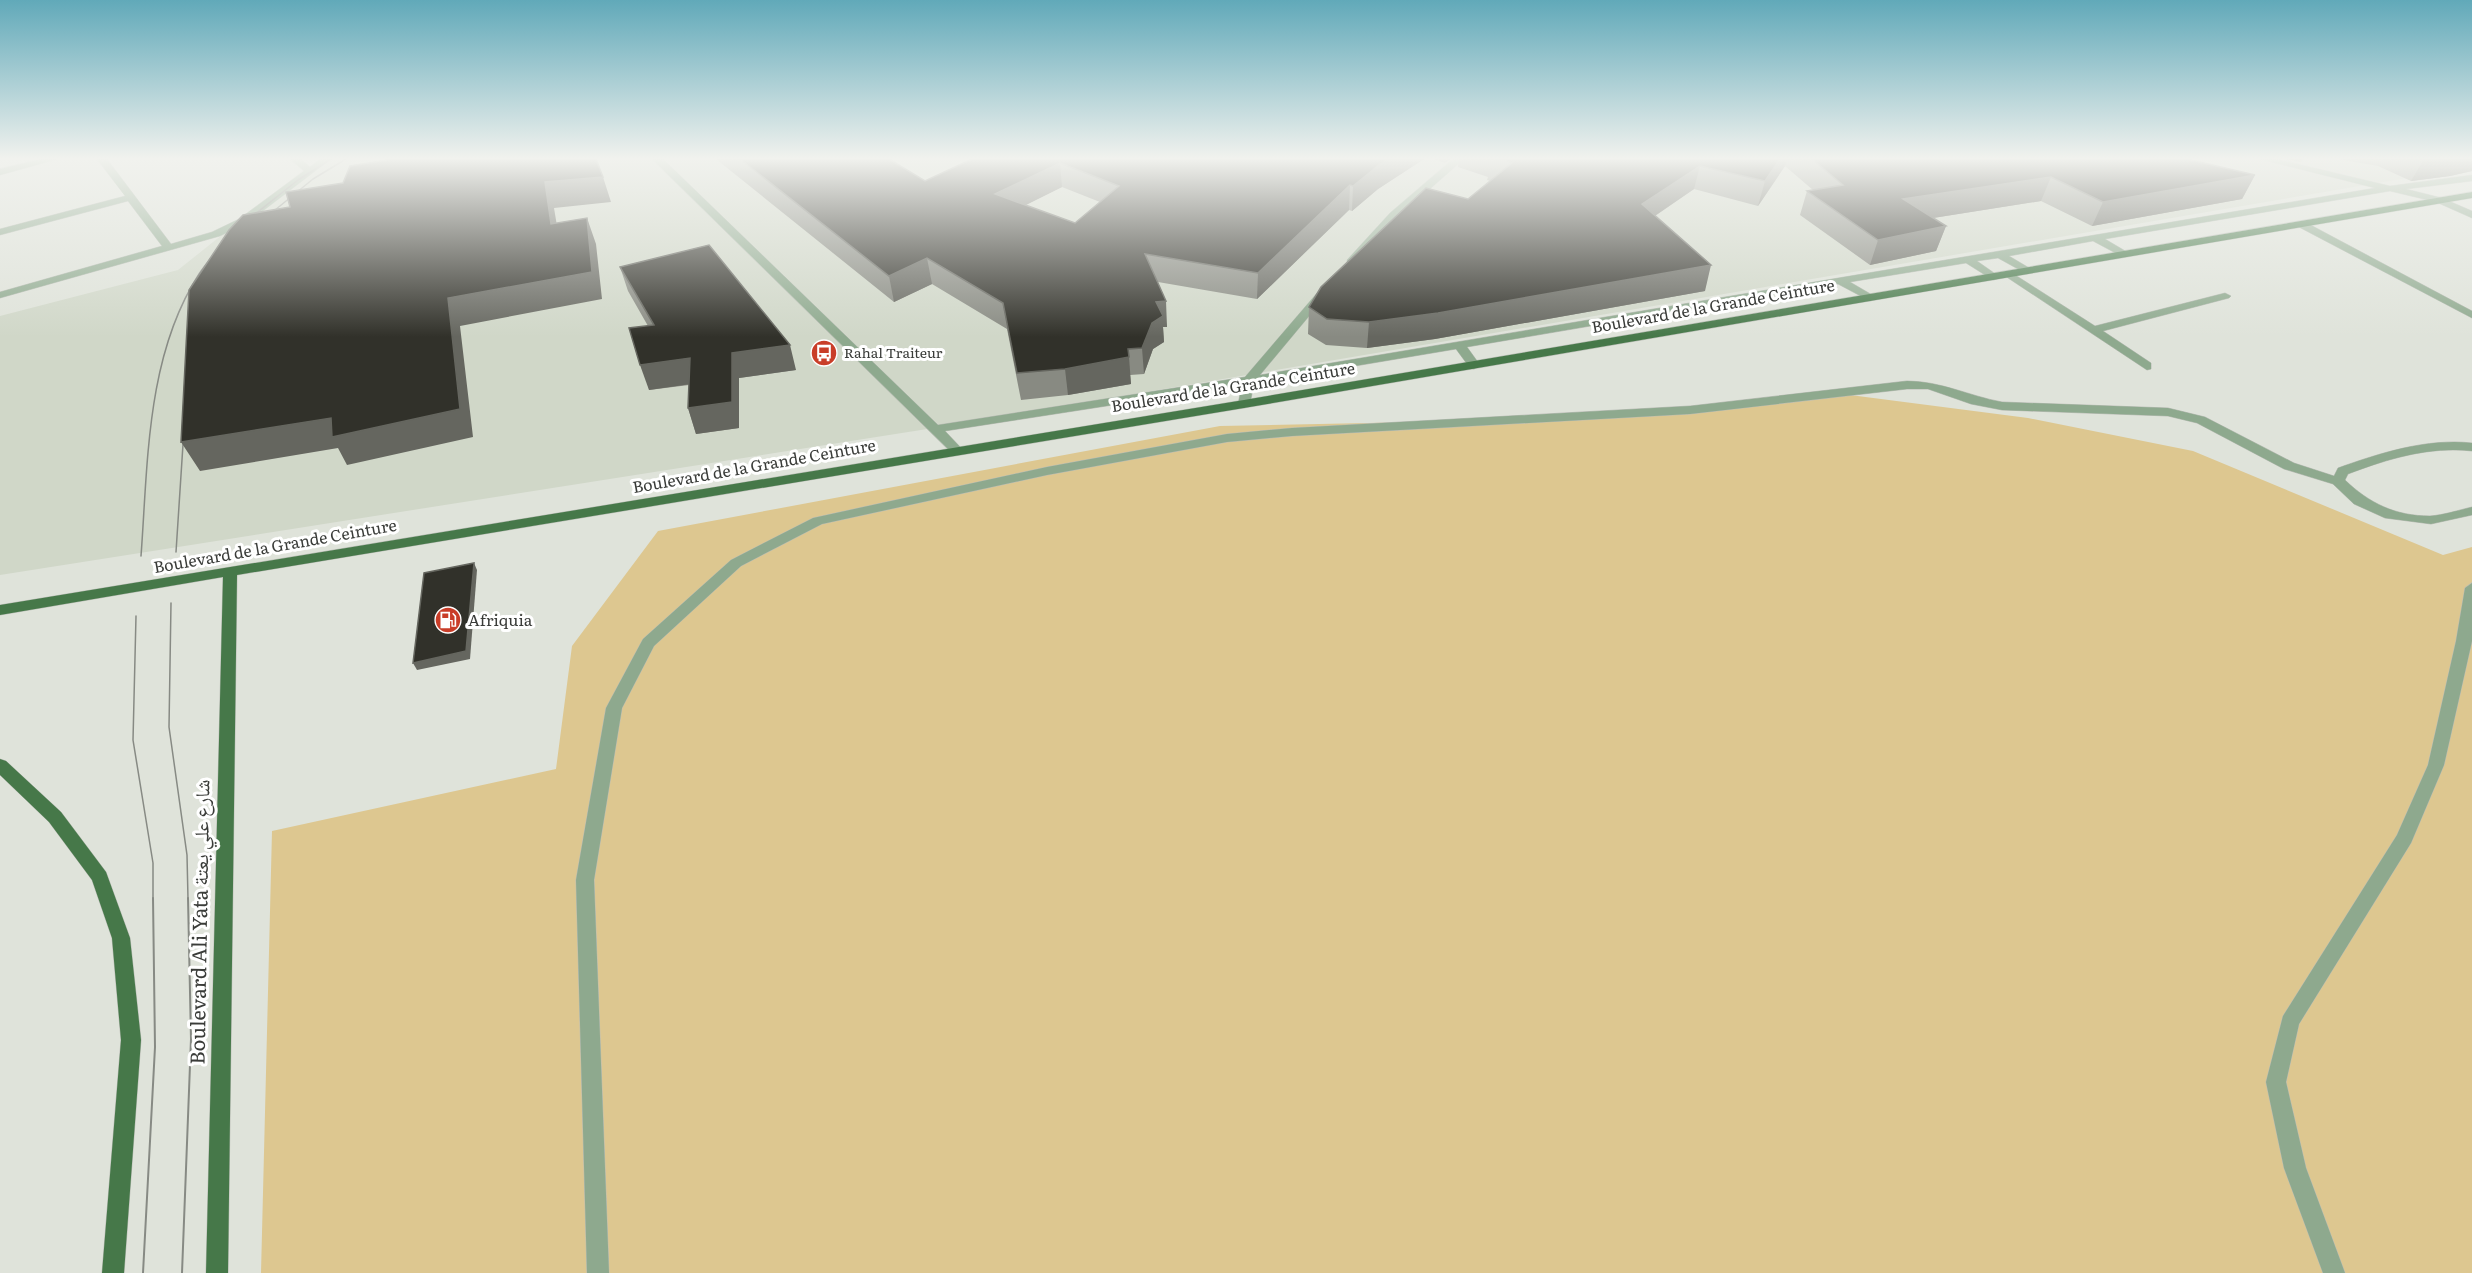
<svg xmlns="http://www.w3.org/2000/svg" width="2472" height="1273" font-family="Literata,'Noto Naskh Arabic',serif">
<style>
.built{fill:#d0d7c8}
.green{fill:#ddc790}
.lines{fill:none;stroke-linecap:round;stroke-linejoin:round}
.minor-casing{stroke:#bbbeb7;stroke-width:1}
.major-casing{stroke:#bbbeb7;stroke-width:1}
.minor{fill:#8ea98e;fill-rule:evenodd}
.major{fill:#467849;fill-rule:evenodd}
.tram-far1{stroke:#878a84;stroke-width:1.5}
.tram{stroke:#878a84;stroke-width:2}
.wall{fill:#888a82;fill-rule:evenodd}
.shaded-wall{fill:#65665f}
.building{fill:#31312a;stroke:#65665f;stroke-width:1.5;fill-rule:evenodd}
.labels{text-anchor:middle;stroke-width:6;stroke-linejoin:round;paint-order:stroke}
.far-poi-label{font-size:14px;fill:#3a3c39;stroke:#fff;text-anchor:start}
.street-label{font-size:16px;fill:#3a3c39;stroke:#fff}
.poi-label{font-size:16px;fill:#3a3c39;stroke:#fff;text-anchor:start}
.near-street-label{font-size:20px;fill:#3a3c39;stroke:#fff}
</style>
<rect width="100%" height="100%" fill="#dfe3da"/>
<polygon class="built" points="326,159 2472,159 2472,167 940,427 0,575 0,316 178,270 307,167"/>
<polygon class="green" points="1850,395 2028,418 2193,451 2443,555 2472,547 2472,1273 261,1273 272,831 556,769 572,646 658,531 1220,426 1612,418"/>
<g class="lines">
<defs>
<g id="minor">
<polygon points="41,159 58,159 0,175 0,169"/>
<polygon points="97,159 107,159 171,244 212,232 239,219 304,171 290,159 301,159 310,167 320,159 331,159 247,223 220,236 0,298 0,292 162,246 128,201 0,235 0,229 125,196"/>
<polygon points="652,159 663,159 938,425 1245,377 1317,293 1325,293 1325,297 1260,375 2375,188 2259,159 2277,159 2390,186 2472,175 2472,181 2406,189 2442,198 2472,211 2472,218 2436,202 2390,191 2105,239 2127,252 2127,256 2123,257 2093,241 2009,256 2031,269 2032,271 2027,274 1998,258 1977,261 1997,275 1997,279 1993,280 1966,263 1850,282 1874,296 1876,298 1870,301 1838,284 1467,347 1480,365 1474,369 1470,368 1456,349 1254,383 1250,404 1244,408 1238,404 1242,385 945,431 963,450 957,454 952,453"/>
<polygon points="1453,159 1464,159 1398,217 1355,264 1347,264 1347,260 1390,213"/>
<polygon points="2297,222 2305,222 2472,311 2472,318 2297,226"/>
<polygon points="2009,271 2095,326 2225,293 2231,296 2229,298 2103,331 2151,363 2151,369 2147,370 2005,276 2005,272"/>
<path d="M1907,381c34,0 62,15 95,21l166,6 37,9 89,46 40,13 4,-8c42,-15 89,-30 134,-25v8c-42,-5 -85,8 -124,23l-3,6c24,23 50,36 85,36 14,-1 29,-6 42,-9v8l-41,9 -46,-6 -31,-14 -21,-20 -49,-15 -87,-46 -29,-7 -166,-6 -31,-6 -43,-15h-21l-217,25 -398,22 -65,6 -180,33 -225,49 -81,42 -87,80 -32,62 -28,172 15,393h-22l-11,-393 30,-172 37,-69 88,-79 82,-42 234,-51 180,-33 65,-6 398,-22z"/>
<polygon points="2472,583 2472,641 2444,765 2411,843 2299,1024 2286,1082 2306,1168 2345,1273 2323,1273 2284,1168 2266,1082 2283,1016 2397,835 2428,765 2456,641 2465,588"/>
</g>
<g id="major">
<polygon points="2472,192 2472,198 1244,408 237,575 228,1273 206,1273 223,577 0,615 0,605 1244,400"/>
<polygon points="0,759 6,761 61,812 106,872 130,938 141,1040 124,1273 102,1273 121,1040 112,938 92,880 49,822 0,775"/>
</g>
</defs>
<use href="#minor" class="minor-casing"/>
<use href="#major" class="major-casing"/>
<use href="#minor" class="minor"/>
<use href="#major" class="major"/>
<g class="tram-far1">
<polyline points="264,219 313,179 346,159"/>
<polyline points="244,223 298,180 331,159"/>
<polyline points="176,552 184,429"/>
<path d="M141,556c7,-93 5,-200 58,-282 7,-11 17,-21 26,-32"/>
<polyline points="171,603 169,727 187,855 188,899"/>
<polyline points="136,616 133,740 153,863 153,899"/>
</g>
<g class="tram">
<polyline points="143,1273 155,1047 153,898"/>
<polyline points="182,1273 191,1039 188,898"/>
</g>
</g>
<g class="wall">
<path d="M716,159h173l36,22 47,-22h452l-46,30 -26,22 -3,-1 -92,89 -99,-17 9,45h-4l1,15 -11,7 -9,25 -14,1 1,9 -63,11 -47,5 -14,-71 -75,-45 -38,18zM1062,187l38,15 -25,21 -50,-18z"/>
<polygon points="1434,159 1450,159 1445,163"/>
<polygon points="1459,159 2187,159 2255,175 2242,199 2092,226 2041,201 1933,218 1946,226 1936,251 1870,265 1800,215 1807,191 1813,190 1785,166 1758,206 1694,189 1655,216 1705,291 1435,339 1367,348 1326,345 1308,334 1309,307 1468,199 1490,181 1487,180 1488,177 1458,167"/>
<polygon points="2284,159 2304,159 2301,162"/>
<polygon points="2337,159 2472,159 2472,171 2450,176 2411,181 2378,166"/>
<polygon points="620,267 796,370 739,378 739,428 696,434 688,408 689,385 649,390 648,326 628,291"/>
</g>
<g class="shaded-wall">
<polygon points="1389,159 1424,159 1378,189 1352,211 1353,186 1379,165"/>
<polygon points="1780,159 1787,159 1785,166 1758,206 1765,181"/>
<polygon points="2424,159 2472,159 2472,171 2450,176 2411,181"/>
<polygon points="1060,163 1062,187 998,219 995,194"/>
<polygon points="1700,166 1694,189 1637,228 1642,204"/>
<polygon points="2255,175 2242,199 2092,226 2103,202"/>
<polygon points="603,177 611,202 554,208 561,250 551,224 545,182"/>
<polygon points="2051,177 2041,201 1895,224 1903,199"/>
<polygon points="1350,185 1349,210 1257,299 1258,273"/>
<polygon points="587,218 596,244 602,299 460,326 473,437 347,465 338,448 200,471 181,442 448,298"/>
<polygon points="1946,226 1936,251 1870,265 1878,240"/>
<polygon points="927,258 932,284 894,302 889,276"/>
<polygon points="1711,265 1705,291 1435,339 1367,348 1369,322"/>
<polygon points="1166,301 1167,327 1163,327 1164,342 1153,349 1144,374 1142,348 1156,302"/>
<polygon points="790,345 796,370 739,378 739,428 696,434 688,408 732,353"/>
<polygon points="1129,357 1131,384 1068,395 1065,369"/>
<polygon points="690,358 698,383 649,390 640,365"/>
<polygon points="474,563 477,570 470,659 417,670 413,663"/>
</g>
<g class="building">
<polygon points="393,159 596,159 603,177 545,182 551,224 587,218 592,272 448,298 460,409 332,437 331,418 181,442 189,290 229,230 243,215 290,207 286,192 343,183 350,166"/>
<path d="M740,159h149l36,22 47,-22h417l-10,6 -26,21 -3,-1 -92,88 -113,-19 21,47 -10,1 7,14 -11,7 -10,25 -14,1 1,8 -64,12 -48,4 -14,-70 -76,-45 -38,18zM1060,163l59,23 -44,37 -80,-29z"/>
<polygon points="1500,159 1780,159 1765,181 1700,166 1642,204 1711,265 1438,313 1369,322 1327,319 1309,307 1321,287 1426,188 1468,199 1512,163"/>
<polygon points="1812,159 2187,159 2255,175 2103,202 2051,177 1903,199 1946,226 1878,240 1807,191 1843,185"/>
<polygon points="709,245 790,345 732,353 732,402 688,408 690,358 640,365 629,328 654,325 620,267"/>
<polygon points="474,563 466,651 413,663 424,573"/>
</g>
<linearGradient id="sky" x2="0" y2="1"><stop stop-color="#61a9b9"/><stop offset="0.47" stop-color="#f1f2ee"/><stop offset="1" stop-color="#f1f2ee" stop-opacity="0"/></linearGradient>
<rect width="2472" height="337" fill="url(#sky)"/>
<defs>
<symbol id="bus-disc" viewBox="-11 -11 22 22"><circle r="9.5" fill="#c93d28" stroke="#fff"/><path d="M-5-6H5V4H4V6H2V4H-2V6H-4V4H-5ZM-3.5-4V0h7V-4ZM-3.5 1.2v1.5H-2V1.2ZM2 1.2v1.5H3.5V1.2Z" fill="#fff"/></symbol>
<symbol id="fuel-disc" viewBox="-11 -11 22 22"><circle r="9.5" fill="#c93d28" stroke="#fff"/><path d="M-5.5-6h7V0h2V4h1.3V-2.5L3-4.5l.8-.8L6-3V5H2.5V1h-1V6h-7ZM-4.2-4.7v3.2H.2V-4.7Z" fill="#fff"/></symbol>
</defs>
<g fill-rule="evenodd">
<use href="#bus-disc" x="809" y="338" width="30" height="30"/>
<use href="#fuel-disc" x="433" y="605" width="30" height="30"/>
</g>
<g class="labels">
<g class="far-poi-label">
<text x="844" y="358">Rahal Traiteur</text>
</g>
<g class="street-label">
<text transform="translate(1713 306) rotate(-10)" y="6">Boulevard de la Grande Ceinture</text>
<text transform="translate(1233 387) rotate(-9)" y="6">Boulevard de la Grande Ceinture</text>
<text transform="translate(754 466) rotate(-10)" y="6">Boulevard de la Grande Ceinture</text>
<text transform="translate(275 546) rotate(-10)" y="6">Boulevard de la Grande Ceinture</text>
</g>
<g class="poi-label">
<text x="468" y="626">Afriquia</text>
</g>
<g class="near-street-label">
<text transform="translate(200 922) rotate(-89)" y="7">Boulevard Ali Yata شارع علي يعتة</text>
</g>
</g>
</svg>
